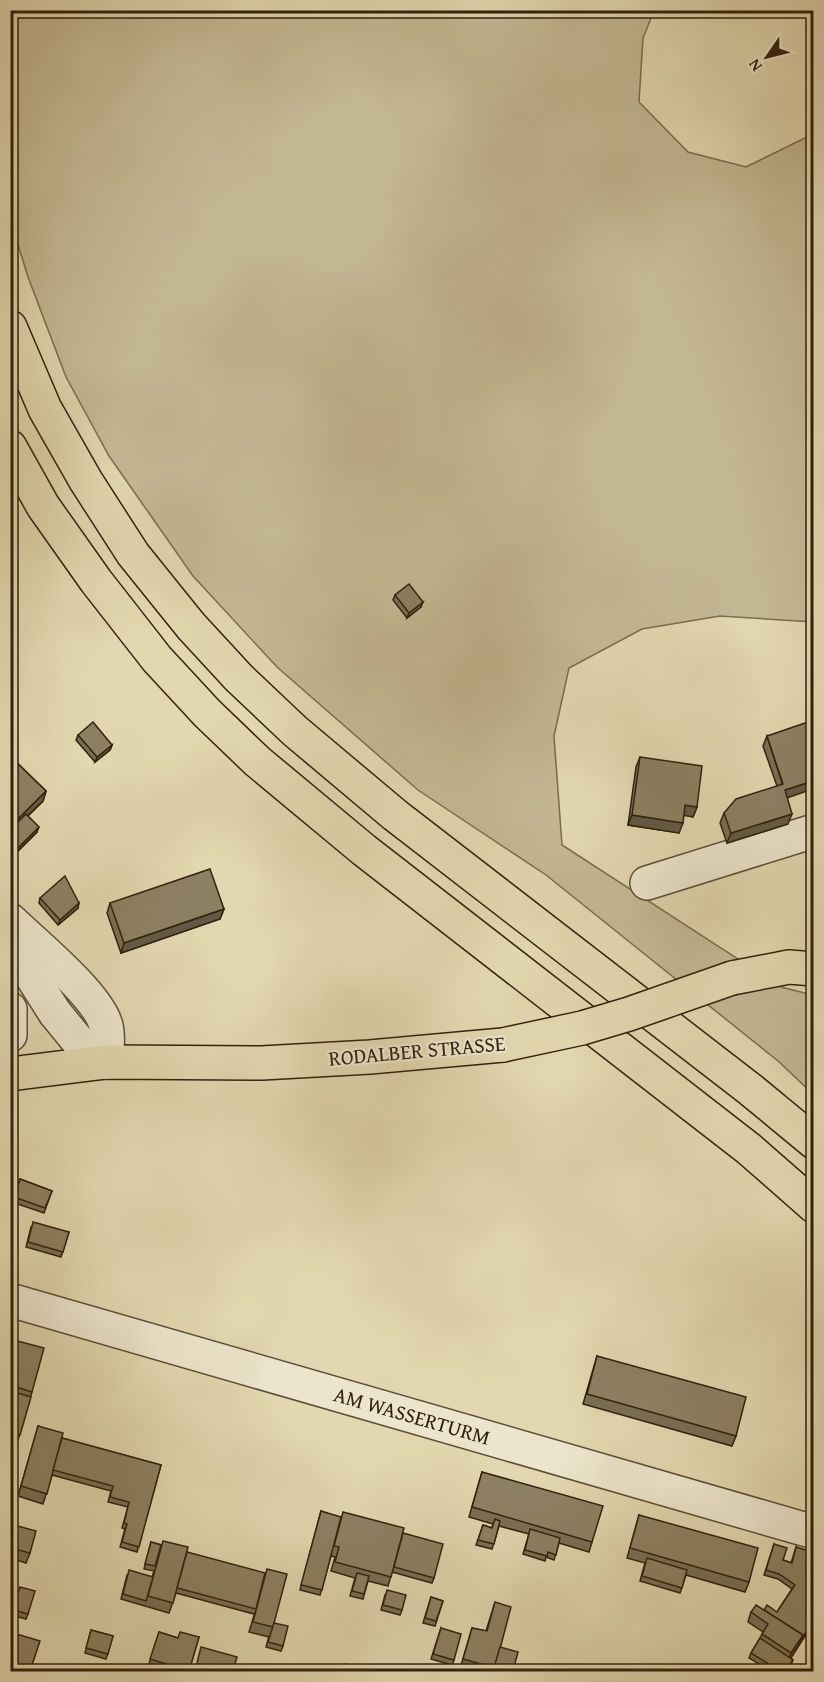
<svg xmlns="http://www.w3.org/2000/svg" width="824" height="1682" font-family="'Gentium Book Plus',serif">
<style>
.green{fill:#c4b894;stroke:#7a6c50;stroke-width:1.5}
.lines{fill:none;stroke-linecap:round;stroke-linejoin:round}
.minor-casing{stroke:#5d4e36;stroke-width:36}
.major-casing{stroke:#31210d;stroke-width:36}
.highway-casing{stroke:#31210d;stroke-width:36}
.minor{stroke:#ece5cc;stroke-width:33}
.major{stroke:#e2d7b0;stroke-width:33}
.highway{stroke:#e2d7b0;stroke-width:33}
.major-bridge-casing{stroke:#31210d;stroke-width:36;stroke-linecap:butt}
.major-bridge{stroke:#e2d7b0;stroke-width:33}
.wall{fill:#796e54;stroke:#31210d;stroke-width:1.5}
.shaded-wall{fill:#635a45;stroke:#31210d;stroke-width:1.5}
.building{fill:#8d8062;stroke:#31210d;stroke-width:1.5}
.labels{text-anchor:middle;stroke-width:4.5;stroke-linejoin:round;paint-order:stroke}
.street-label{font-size:21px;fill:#31210d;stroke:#ece5cc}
</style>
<rect width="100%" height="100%" fill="#e2d7b0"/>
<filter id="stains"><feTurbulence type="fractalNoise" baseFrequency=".00333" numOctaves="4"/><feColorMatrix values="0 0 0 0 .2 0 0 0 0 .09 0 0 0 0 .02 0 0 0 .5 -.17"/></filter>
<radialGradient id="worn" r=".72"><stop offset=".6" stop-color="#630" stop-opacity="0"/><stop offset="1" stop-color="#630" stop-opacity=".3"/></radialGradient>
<polygon class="green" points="10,11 654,11 643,38 639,102 688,152 746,167 813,134 813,622 720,616 642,629 569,668 554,736 562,845 781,987 813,995 813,1094 778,1061 546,875 418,790 277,667 193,576 109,456 66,377 28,277 11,222"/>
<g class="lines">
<defs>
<g id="minor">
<polyline points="647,883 814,831"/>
<path d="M10,920c24,23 89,76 96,106 3,12 1,24 0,36"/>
<polyline points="10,942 55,1013 78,1041 106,1062"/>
<polyline points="10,1009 10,1035"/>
<polyline points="10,1300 814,1532"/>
</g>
<g id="major">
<polyline points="732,978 789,967 814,969"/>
<polyline points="10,1074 106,1062 262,1063 370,1057 503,1045"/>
</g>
<g id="highway">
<polyline points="10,327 45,409 86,481 133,554 191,626 239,678 295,731 395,815 751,1090 814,1142"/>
<polyline points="10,447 43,506 96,581 157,659 207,713 257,761 364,850 749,1149 814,1206"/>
</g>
</defs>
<use href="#minor" class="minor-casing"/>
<use href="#major" class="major-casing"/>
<use href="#highway" class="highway-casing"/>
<use href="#minor" class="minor"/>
<use href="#major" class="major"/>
<use href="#highway" class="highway"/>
<defs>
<polyline id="major-bridge" points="503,1045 582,1028 629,1014 732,978"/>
</defs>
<use href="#major-bridge" class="major-bridge-casing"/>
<use href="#major-bridge" class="major-bridge"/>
</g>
<g class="wall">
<polygon points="395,595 421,607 407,618 393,600"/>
<polygon points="78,735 112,745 110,750 95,762 76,740"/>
<polygon points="767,736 787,798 788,824 727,843 720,823 724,813 777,786 763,746"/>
<polygon points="10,756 46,791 43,801 28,816 37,832 15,854 10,849"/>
<polygon points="640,757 697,807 693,817 684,815 679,833 628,825 636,767"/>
<polygon points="40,898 78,908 58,925 39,903"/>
<polygon points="110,903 224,909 220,919 121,953 107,913"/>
<polygon points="20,1179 52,1191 44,1213 12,1202"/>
<polygon points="31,1227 69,1232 61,1257 26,1247"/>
<polygon points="10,1339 32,1392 18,1440 10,1438"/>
<polygon points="597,1356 736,1436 732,1446 583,1404"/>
<polygon points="38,1426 62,1438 161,1465 137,1552 120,1547 125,1529 122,1528 128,1507 108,1502 111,1491 52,1475 43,1504 18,1496"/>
<polygon points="482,1472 592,1542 589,1552 559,1543 554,1560 546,1557 545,1561 523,1554 529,1534 499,1526 492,1549 476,1545 483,1525 492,1528 493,1524 469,1517"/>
<polygon points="321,1511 434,1578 432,1583 392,1572 388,1586 368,1581 363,1599 350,1596 355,1578 331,1571 335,1557 331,1556 320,1595 300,1590"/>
<polygon points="10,1513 14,1525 30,1553 26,1563 10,1558"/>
<polygon points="639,1515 749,1582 745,1592 686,1575 680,1593 640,1581 645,1563 627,1558"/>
<polygon points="151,1542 187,1552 274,1623 283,1646 281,1651 266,1647 269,1636 269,1637 249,1632 255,1612 254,1614 176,1593 169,1613 121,1599 127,1575 152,1577 154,1571 144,1569"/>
<polygon points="774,1544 783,1560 791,1563 796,1547 806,1568 813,1623 791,1658 793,1660 791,1665 787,1671 771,1671 749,1658 751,1653 760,1638 763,1632 748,1622 751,1612 764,1610 777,1612 792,1589 778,1579 764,1575"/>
<polygon points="18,1592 28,1614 26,1619 11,1615"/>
<polygon points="385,1595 402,1610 400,1615 381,1610"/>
<polygon points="431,1597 443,1601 435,1626 423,1623"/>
<polygon points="495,1602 500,1647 513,1671 469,1671 460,1669 472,1628 486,1631"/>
<polygon points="441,1628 454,1660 452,1665 431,1659"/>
<polygon points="91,1630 113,1636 106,1659 85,1653"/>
<polygon points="10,1632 30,1671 10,1671"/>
<polygon points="159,1632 178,1638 199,1637 189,1671 174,1671 149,1664"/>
</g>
<g class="shaded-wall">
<polygon points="423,602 421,607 407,618 409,613"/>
<polygon points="112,745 110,750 95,762 97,757"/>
<polygon points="813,781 813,789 781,800 785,790"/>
<polygon points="46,791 43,801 10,833 10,827"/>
<polygon points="685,805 697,807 693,817 682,815"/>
<polygon points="792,814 788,824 727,843 731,833"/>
<polygon points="632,815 683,823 679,833 628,825"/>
<polygon points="39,827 37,832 15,854 17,849"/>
<polygon points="79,903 78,908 58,925 60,920"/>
<polygon points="224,909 220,919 121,953 124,943"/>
<polygon points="813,1621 813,1623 788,1662 791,1653"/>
</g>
<g class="building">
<polygon points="409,584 423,602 409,613 395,595"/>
<polygon points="811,721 813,728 813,781 785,790 792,814 731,833 724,813 736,799 783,784 767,736"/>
<polygon points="93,722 112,745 97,757 78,735"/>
<polygon points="10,756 46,791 10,827"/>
<polygon points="640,757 702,766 697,807 685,805 683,823 632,815"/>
<polygon points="26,814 39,827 17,849 10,842 10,830"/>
<polygon points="210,869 224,909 124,943 110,903"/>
<polygon points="65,876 79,903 60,920 40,898"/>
<polygon points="20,1179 52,1191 45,1208 14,1197"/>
<polygon points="33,1222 69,1232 63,1252 28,1242"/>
<polygon points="10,1339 44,1348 32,1392 13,1386 10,1394"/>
<polygon points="597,1356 746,1397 736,1436 587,1394"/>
<polygon points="11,1391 31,1397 20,1435 10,1432 10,1394"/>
<polygon points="38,1426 63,1433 47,1494 21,1486"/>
<polygon points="62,1438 161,1465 139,1547 122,1542 127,1524 124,1523 129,1502 110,1497 113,1486 53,1470"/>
<polygon points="482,1472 603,1506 592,1542 472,1507"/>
<polygon points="321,1511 341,1517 322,1590 301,1585"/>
<polygon points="343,1512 404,1528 391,1577 335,1562 339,1547 334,1546"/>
<polygon points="10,1513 17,1515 14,1525 36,1531 30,1553 10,1548"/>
<polygon points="639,1515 758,1548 749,1582 630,1548"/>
<polygon points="495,1519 500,1521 494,1544 478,1540 483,1525 492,1528"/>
<polygon points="530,1529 560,1538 556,1555 548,1552 547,1556 525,1550"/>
<polygon points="403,1533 443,1544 434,1578 394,1567"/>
<polygon points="163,1541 188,1547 173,1603 148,1596"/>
<polygon points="151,1542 161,1545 155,1566 145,1564"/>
<polygon points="774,1544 787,1548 783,1560 792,1563 796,1547 809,1551 806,1568 813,1572 813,1621 801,1640 803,1635 764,1610 767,1605 777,1612 795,1585 779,1574 766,1570"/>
<polygon points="187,1552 265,1573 256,1609 177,1588"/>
<polygon points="647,1558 687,1570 682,1588 642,1576"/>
<polygon points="267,1569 287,1574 273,1627 253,1622"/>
<polygon points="129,1570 153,1577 146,1601 123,1594"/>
<polygon points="357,1573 369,1576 364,1594 352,1591"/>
<polygon points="20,1587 35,1591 28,1614 13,1610"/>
<polygon points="387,1590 406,1595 402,1610 383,1605"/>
<polygon points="431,1597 443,1601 436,1621 425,1618"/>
<polygon points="495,1602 511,1607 495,1668 463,1659 472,1628 487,1631"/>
<polygon points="756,1605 803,1635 791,1653 762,1634 768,1624 751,1612"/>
<polygon points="274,1623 288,1626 283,1646 268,1642"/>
<polygon points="441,1628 461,1634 454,1660 433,1654"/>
<polygon points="91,1630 113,1636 108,1654 86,1648"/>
<polygon points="10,1632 40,1641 30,1671 22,1671 10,1668"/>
<polygon points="159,1632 178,1638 180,1632 199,1637 189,1671 150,1659"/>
<polygon points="760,1638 793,1660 785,1671 780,1671 751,1653"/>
<polygon points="201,1647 237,1657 233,1671 195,1671"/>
<polygon points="500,1647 518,1652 513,1671 493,1671"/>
<polygon points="344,1664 363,1670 364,1666 385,1671 342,1671"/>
<polygon points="302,1665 325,1671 300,1671"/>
<polygon points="279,1666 300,1671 278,1671"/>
</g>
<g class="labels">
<g class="street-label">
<text transform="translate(417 1051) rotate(-5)" y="7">RODALBER STRASSE</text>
<text transform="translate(412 1416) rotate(16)" y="7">AM WASSERTURM</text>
</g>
</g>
<rect width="824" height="1682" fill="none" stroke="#e2d7b0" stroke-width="36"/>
<rect x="12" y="12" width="800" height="1658" fill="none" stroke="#31210d" stroke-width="3"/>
<rect x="18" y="18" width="788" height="1646" fill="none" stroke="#31210d" stroke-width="1.5"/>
<g transform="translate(767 57) rotate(235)" stroke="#ece5cc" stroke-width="4.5" paint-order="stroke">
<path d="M0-4.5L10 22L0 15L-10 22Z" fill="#31210d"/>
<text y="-9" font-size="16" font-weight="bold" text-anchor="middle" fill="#31210d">N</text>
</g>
<rect width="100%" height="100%" filter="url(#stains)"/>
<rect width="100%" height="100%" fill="url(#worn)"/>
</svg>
